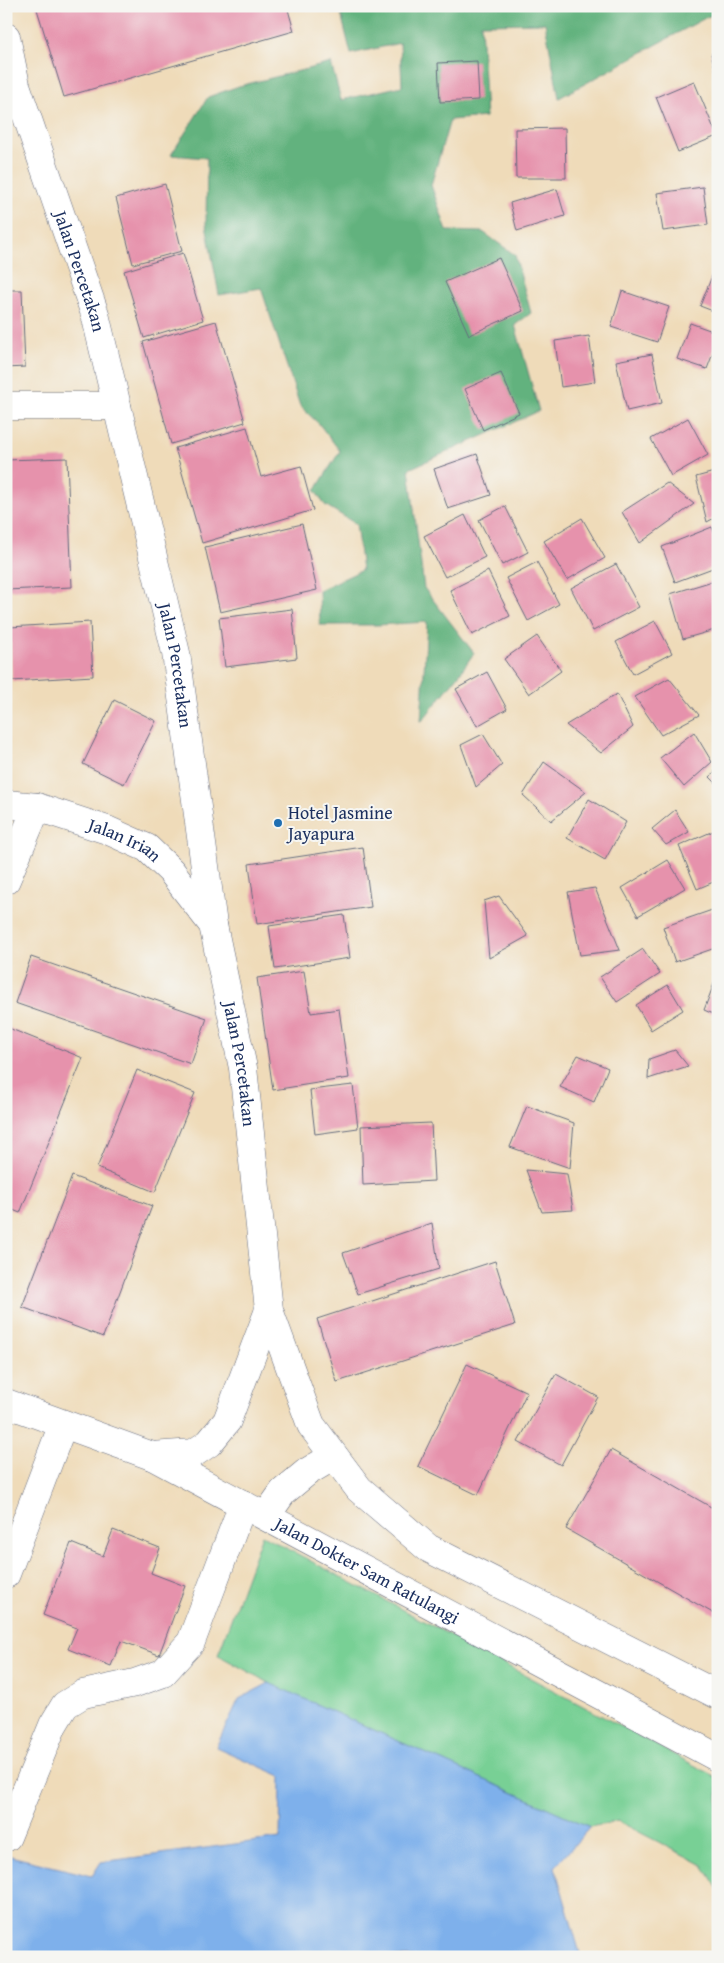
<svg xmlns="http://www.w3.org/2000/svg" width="724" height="1963" font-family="'Gentium Book Plus',serif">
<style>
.green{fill:#78d095;stroke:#4a807a}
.forest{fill:#62b27e;stroke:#3e706e}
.water{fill:#7eb0eb;stroke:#4c70a4}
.building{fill:#e692ac}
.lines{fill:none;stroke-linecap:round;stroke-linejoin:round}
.minor-casing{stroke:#656b7e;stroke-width:29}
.major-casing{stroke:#656b7e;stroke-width:29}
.minor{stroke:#fff;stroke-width:28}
.major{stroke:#fff;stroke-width:28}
.poi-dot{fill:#1f6fb2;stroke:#f6f6f2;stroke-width:2}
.labels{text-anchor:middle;stroke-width:4;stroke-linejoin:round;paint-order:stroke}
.street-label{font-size:18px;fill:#1b2f5e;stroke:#f6f6f2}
.poi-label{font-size:18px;fill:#1b2f5e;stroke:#f6f6f2;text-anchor:start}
</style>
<rect width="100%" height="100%" fill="#f6f6f2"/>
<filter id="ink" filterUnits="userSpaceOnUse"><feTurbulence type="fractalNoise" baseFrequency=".02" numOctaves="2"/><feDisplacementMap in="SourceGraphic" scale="10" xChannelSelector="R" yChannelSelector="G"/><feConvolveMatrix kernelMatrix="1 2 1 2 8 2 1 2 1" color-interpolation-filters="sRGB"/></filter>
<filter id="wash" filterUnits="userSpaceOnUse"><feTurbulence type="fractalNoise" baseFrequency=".0096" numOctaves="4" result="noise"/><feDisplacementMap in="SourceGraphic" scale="20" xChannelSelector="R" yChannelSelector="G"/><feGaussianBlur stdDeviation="1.12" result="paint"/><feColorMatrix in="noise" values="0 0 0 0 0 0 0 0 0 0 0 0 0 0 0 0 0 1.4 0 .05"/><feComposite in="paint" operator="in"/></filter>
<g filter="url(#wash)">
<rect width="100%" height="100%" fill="#efdbb9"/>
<polygon class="green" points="262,1535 718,1778 718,1889 703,1865 618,1821 590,1827 269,1683 218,1655"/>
<polygon class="forest" points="339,6 718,6 718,13 707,17 559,98 545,23 481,24 486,117 450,120 431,185 447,231 483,232 515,255 531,313 515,325 539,411 409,469 424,588 474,653 458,676 421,722 427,622 377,625 320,625 319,590 362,570 356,524 325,505 315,491 340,451 319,424 300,406 261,288 219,295 206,224 207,158 171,155 208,97 239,86 331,63 341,100 402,86 400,43 351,54"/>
<polygon class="water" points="269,1683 590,1827 555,1867 581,1957 6,1957 6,1855 92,1876 101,1862 280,1838 281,1776 216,1747 239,1699"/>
<g id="blocks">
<g class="building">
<polygon points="36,6 287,6 294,31 64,97"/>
<polygon points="718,52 718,74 717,75 711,54"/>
<polygon points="477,61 479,100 440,102 438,63"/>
<polygon points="694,81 717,136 678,152 656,97"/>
<polygon points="565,128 566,178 516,178 515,129"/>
<polygon points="165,184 182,251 133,264 116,198"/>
<polygon points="703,187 708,225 663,231 657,193"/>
<polygon points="557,189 565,216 517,231 510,203"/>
<polygon points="183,253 203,320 144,338 124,271"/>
<polygon points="499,258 523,311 469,335 445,282"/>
<polygon points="718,261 718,313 700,306"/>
<polygon points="6,290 22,290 25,367 6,368"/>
<polygon points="622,291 669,307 657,342 611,327"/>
<polygon points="216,321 245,422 171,444 143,342"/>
<polygon points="690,323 718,333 718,340 707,369 677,359"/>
<polygon points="589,336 595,382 561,387 555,341"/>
<polygon points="652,354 662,403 627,411 616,361"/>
<polygon points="501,373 519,413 483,430 465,389"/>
<polygon points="688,418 708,455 671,476 651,439"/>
<polygon points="247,427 261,477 301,466 313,510 202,543 175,448"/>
<polygon points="477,454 491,495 448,509 434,469"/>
<polygon points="67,458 72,587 6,590 6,460"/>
<polygon points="718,471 718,516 707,522 696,477"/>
<polygon points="667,483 694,504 640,543 622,512"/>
<polygon points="505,506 528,552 502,565 479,520"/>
<polygon points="465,515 485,557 445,577 424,536"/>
<polygon points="582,518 605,558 567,580 544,541"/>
<polygon points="302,524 317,590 220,612 205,547"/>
<polygon points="712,527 718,542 718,566 675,582 662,547"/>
<polygon points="537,562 559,604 528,621 506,578"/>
<polygon points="616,564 639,607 593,631 571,588"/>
<polygon points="488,571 510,616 472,635 450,590"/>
<polygon points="716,580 718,587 718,629 683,639 670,594"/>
<polygon points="292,609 297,658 225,667 219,618"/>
<polygon points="655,621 672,653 633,674 616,642"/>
<polygon points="90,622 93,676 12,681 10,627"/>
<polygon points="537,636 561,671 529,694 504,659"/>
<polygon points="487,672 507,709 477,726 456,689"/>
<polygon points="669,678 699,715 661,735 635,697"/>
<polygon points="617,694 633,727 601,753 566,725"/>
<polygon points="114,700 156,721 124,784 83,764"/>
<polygon points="694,732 712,762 684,787 660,758"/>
<polygon points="483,734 502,765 476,787 461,745"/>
<polygon points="544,762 586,792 551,821 523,795"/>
<polygon points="718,768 718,785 710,777"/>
<polygon points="589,799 626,822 605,860 567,838"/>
<polygon points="675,810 689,832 666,845 652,829"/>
<polygon points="718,829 718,880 697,889 679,846"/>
<polygon points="363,847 371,907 257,924 249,864"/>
<polygon points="668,860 685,888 638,916 622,888"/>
<polygon points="595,888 620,950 580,955 568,892"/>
<polygon points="499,896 528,936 489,958 484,901"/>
<polygon points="718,908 718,947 675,962 663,927"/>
<polygon points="344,915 350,958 275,969 269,926"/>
<polygon points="643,949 660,974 617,1002 600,977"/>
<polygon points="31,957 207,1018 191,1064 15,1003"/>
<polygon points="304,971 311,1013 339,1009 349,1078 273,1090 257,978"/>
<polygon points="715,981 718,982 718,1016 704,1010"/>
<polygon points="668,985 683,1010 651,1030 636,1005"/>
<polygon points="6,1027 83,1058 20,1213 6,1207"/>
<polygon points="675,1050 688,1066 648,1079 649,1059"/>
<polygon points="578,1055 608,1068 594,1102 560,1087"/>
<polygon points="137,1070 195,1093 155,1192 97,1168"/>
<polygon points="353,1085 358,1128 315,1134 310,1090"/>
<polygon points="527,1106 574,1123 570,1168 510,1147"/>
<polygon points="431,1123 434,1181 363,1185 361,1126"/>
<polygon points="526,1170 567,1174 573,1210 542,1212"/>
<polygon points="72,1176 152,1206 103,1337 22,1307"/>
<polygon points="432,1223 439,1269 358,1294 343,1253"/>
<polygon points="495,1261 515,1325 337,1382 317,1319"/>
<polygon points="467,1364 527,1392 478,1495 418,1466"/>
<polygon points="556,1374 598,1397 561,1465 518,1442"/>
<polygon points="611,1450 718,1511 718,1616 566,1529"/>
<polygon points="113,1530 160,1548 151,1573 185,1586 159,1655 121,1641 111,1666 68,1649 77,1628 43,1615 71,1543 103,1556"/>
</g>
</g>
</g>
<g filter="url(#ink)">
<use href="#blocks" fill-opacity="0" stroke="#656b7e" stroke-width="1"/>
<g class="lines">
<defs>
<g id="minor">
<path id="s1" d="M6,37l10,48 79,229 81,339 37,272"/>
<polyline points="6,406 117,406"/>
<polyline points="6,880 37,807"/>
<polyline points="6,1574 63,1424"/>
<polyline points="7,1837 53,1725 65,1705 83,1694 135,1683 163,1673 191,1642 243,1504"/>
</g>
<g id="major">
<path id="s2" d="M6,804l31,3 70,23 40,18 24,23 42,54 30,143 26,242 42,115 48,64 69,59 290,147"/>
<path id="s3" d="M6,1403l146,53 566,302"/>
<polyline points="152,1456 194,1453 209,1443 227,1421 269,1310"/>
<polyline points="266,1516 283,1492 307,1472 334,1456"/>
</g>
</defs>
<use href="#minor" class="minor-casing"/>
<use href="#major" class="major-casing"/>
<use href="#minor" class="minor"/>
<use href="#major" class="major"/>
</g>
</g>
<circle class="poi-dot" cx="278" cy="823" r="5"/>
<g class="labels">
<g class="street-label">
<text dy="6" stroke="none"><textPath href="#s1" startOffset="246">Jalan Percetakan</textPath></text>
<text dy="6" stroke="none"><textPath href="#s1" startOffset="652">Jalan Percetakan</textPath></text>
<text dy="6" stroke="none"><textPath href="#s2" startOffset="125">Jalan Irian</textPath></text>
<text dy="6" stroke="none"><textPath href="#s2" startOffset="392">Jalan Percetakan</textPath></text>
<text dy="6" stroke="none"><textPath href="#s3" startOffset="399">Jalan Dokter Sam Ratulangi</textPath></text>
</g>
<g class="poi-label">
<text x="288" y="819">Hotel Jasmine<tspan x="288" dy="21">Jayapura</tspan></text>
</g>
</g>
<rect width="724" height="1963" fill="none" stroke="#f6f6f2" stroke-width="25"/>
</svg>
